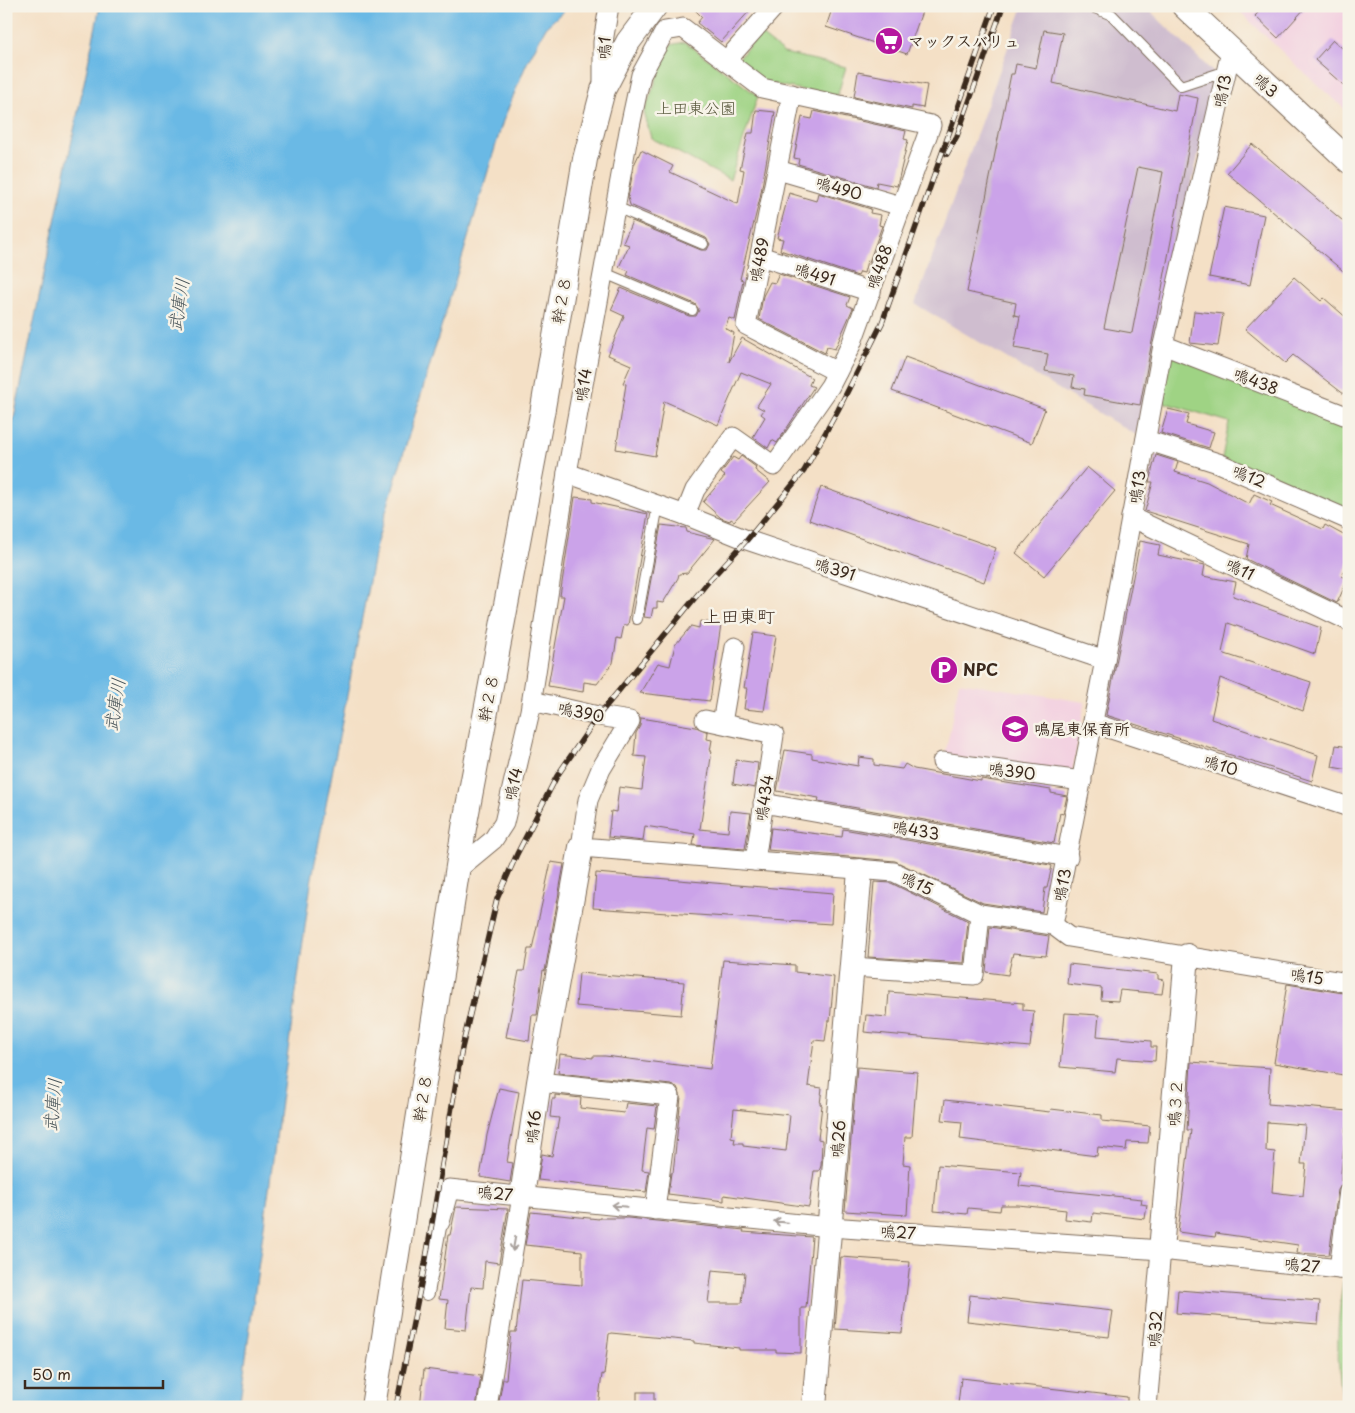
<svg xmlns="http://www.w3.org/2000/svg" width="1355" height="1413" font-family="'Playpen Sans','Klee One',sans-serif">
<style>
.built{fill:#f3cfe0}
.industrial{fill:#cfbdcf}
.green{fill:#9fd384;stroke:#6d7e51}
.water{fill:#6bb9e5;stroke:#537282}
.building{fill:#cba3e9;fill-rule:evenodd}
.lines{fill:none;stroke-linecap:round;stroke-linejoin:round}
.service-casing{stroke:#7c6a59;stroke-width:12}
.pedestrian-casing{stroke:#7c6a59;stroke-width:16}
.minor-casing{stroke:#7c6a59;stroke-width:21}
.tertiary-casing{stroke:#7c6a59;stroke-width:26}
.service{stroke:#fff;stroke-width:10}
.pedestrian{stroke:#fff;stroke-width:14}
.minor{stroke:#fff;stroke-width:19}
.tertiary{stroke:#fff;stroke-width:24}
.rail-casing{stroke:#3b2a1e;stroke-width:5.5}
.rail{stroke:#f7f3e8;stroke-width:4;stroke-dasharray:11;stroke-linecap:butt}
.oneway{stroke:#a79f9a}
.labels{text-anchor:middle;stroke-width:5;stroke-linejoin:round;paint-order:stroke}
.poi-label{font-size:16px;font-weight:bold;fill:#3b2a1e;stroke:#f7f3e8;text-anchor:start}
.street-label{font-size:16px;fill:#3b2a1e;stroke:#f7f3e8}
.park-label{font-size:16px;fill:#545438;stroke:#f7f3e8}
.water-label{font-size:18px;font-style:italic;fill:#49555a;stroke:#f7f3e8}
.neighbourhood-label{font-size:18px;fill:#3b2a1e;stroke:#f7f3e8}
</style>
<rect width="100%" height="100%" fill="#f7f3e8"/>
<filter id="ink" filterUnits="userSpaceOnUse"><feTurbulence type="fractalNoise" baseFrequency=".02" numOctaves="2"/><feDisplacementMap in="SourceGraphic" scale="10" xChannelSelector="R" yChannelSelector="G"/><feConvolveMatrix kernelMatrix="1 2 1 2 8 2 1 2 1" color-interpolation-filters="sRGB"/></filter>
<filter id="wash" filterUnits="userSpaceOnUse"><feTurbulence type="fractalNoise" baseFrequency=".0096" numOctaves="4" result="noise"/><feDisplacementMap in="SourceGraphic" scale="20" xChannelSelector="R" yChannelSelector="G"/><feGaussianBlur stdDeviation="1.12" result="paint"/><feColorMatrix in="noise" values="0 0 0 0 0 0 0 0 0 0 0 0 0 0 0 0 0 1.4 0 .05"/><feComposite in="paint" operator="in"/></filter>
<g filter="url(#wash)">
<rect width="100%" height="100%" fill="#f4e0c6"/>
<g class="built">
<polygon points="1234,6 1349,6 1349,113 1301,70"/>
<polygon points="959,682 1085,702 1072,773 945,756"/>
</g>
<polygon class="industrial" points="1023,6 1145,6 1216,75 1136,435 915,304"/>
<g class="green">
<polygon points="760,34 784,53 846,67 837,97 763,82 737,60"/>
<polygon points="685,42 758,96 730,180 651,138 644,112 670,45"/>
<polygon points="1167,353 1349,424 1349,516 1222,458 1229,422 1159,401"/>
<path d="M1343,1282h6v125h-5c-8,-48 -8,-77 -1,-125z"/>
</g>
<polygon class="water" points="100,6 569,6 546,27 526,65 503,121 376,545 311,883 239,1407 6,1407 6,456"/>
<g id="blocks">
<g class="building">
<polygon points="691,6 754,6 721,42 697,23 702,17"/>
<polygon points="833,6 924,6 907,54 826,27"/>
<polygon points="1264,6 1307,6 1278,38 1255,16"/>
<path d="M1044,30l19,3 -10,50 122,28 3,-17 20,4 -58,307 -56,-10 1,-6 -13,-2 2,-11 -29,-5 3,-17 -34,-6 6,-32 -6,-1 2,-12 -49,-11 44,-218h3l2,-10 20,4zM1138,167l25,5 -31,161 -28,-5z"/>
<polygon points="1333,40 1349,54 1349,90 1315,60"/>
<polygon points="858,72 927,85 923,108 912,106 912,109 854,97"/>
<polygon points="756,110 775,112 760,198 740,279 743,280 735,320 729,318 725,328 734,333 729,362 742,338 812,378 809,385 814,387 777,443 772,440 768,448 753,437 765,417 761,414 764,410 757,406 771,384 741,372 718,425 664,401 655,456 616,449 626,384 623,383 631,365 608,355 624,316 611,310 621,288 689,316 696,316 699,310 695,304 627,275 629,271 619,267 629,245 623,243 632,221 701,250 707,250 710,244 706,238 630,205 628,198 634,165 641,150 673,166 670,172 738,204 744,170 740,169 748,133 753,133"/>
<polygon points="814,111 906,131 904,139 908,140 897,186 877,182 876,187 798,164 799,159 794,158 802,117 812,119"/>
<polygon points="1252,144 1349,226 1349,276 1227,173"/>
<polygon points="789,193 816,201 818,193 871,209 870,213 881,215 879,225 882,226 869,262 867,261 864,273 860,272 858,276 780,250 783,239 777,238"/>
<polygon points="1224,207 1264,215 1250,285 1209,277"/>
<polygon points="779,274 850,297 847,305 853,308 835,349 827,347 825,353 759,319 763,296 770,282 775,283"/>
<polygon points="1294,277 1321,301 1324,298 1349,320 1349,398 1293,355 1285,363 1245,329"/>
<polygon points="1194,311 1223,314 1218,346 1190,343"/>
<polygon points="905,357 1045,409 1032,443 892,391"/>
<polygon points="1168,409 1189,414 1186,424 1214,432 1209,448 1161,433"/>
<polygon points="1156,455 1178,462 1175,472 1207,482 1249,504 1254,494 1272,502 1270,505 1323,529 1325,525 1349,538 1349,562 1342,576 1348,579 1337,603 1246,559 1249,544 1145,511 1153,482 1149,482"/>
<polygon points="741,456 756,467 755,470 770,482 734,521 731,519 730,521 721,518 703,502 725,476 721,473 733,457 738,460"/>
<polygon points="1087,467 1115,491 1044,576 1016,553"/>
<polygon points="821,487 996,548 984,582 809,520"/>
<polygon points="575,497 592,499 592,502 648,514 628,625 624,625 621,639 617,638 613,663 597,684 584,682 583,692 548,686 564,596 560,596"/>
<polygon points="661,525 686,528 687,532 715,539 687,573 679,574 678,578 663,603 657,602 657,608 653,608 651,618 644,617"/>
<polygon points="1140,541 1160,545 1158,555 1205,565 1203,576 1236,582 1233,596 1321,628 1315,654 1228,623 1222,653 1311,682 1303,711 1220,678 1211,719 1318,755 1312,781 1106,715"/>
<polygon points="700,621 721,624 710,701 640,693 658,663 670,666 675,645 691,626 699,628"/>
<polygon points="753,633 776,636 764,711 744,709 747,688 744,688"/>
<polygon points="641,718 696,727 708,732 707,739 712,740 710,751 712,751 700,829 728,832 730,811 751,813 745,849 693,845 695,834 645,826 643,841 608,837 611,811 616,812 619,787 642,790 646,757 634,756 636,733 640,726"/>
<polygon points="1336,745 1349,747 1349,770 1332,767"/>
<polygon points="785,750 812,754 812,758 858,766 859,757 874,759 874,765 902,769 905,764 914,769 981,781 981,779 1051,790 1051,793 1067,796 1063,814 1060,813 1054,843 818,801 819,798 777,791"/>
<polygon points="736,760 758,763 755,788 733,784"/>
<polygon points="771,828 842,837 843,829 1050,865 1052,866 1047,888 1045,888 1042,912 983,903 895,861 768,850"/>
<polygon points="551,862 564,864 545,971 543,970 537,1015 532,1015 529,1041 506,1037 519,971 524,971 528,949 532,949"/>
<polygon points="596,873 833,893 831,924 593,908"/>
<polygon points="874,882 891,883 968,921 964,963 868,957"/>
<polygon points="990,927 1049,936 1046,956 1013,953 1008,975 986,972"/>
<path d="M723,960l72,5v7l39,5 -4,44h-2l-3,20 -11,-1 -6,46 14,2 -2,16 2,1 -4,34 4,1 -1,26 -2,5h-5l-5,36 -85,-12v6l-56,-7 3,-21h2l8,-76 -4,-10 -6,-2 -113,-12 2,-19 33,4v-2h12l105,13zM734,1109l56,6 -4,36 -43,-5v-3h-9l1,-5 -4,-1z"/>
<polygon points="1069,964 1158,974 1158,979 1164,980 1162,994 1120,990 1118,1001 1101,1000 1102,988 1067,984"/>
<polygon points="579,973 684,982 681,1015 576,1006"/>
<polygon points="1287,984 1349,994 1349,1076 1274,1063"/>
<polygon points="889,992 1023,1003 1023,1010 1034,1011 1030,1047 864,1032 866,1015 887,1017"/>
<polygon points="1065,1013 1099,1015 1097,1036 1151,1041 1151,1047 1156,1047 1155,1061 1117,1058 1115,1072 1060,1067"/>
<path d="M1191,1062l79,6 -2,36 81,7v18l-3,-1 -5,45v8h3l-6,9 -9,65 -32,-2 1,-8 -82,-12 -1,4 -37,-5 13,-102h-4zM1267,1122l38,3 -4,39h5l-3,32 -31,-4 3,-40 -9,-1z"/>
<polygon points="857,1067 917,1072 912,1137 905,1137 903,1164 910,1165 907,1215 845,1211"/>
<polygon points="499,1088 519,1092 507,1162 513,1163 510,1182 480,1177 487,1135"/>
<polygon points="555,1095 581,1098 580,1108 624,1113 626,1103 657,1106 654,1129 647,1128 642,1170 649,1171 646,1192 538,1180 542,1154 552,1156 559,1118 550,1117 552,1099 555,1099"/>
<polygon points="945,1100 1050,1112 1051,1109 1102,1115 1102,1121 1150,1126 1148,1143 1127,1142 1126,1150 1098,1147 1097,1156 960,1139 962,1122 942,1120"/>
<polygon points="938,1165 1021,1172 1019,1186 1142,1199 1141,1204 1147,1205 1145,1219 1093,1213 1092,1222 1065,1219 1066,1210 1018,1205 1001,1205 1000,1211 968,1208 967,1214 934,1211"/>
<polygon points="456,1207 508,1209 499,1263 485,1261 483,1288 471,1287 466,1330 445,1328 448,1300 439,1299 448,1235 450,1235"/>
<path d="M531,1212l68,7v-1h29l116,12 -1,2 69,5 -6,71h-5v45l-25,-1v-2h-37v-2l-45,-5v-2l-83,-8 -2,1 -5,41 -2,-1 -4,33h-100l5,-28h3l5,-47h5l6,-52 60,5v-34l-57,-6zM712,1270l33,3 -3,30h-34z"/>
<polygon points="841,1257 910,1262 902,1333 835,1329"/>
<polygon points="1178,1290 1320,1301 1318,1324 1176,1313"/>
<polygon points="970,1295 1113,1311 1109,1337 967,1321"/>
<polygon points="424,1369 481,1376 476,1407 420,1407"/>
<polygon points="961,1378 1127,1397 1127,1407 981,1407 958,1404"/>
<rect x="637" y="1392" width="17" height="15"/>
</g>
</g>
</g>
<g filter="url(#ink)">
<use href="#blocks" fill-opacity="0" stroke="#7c6a59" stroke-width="1"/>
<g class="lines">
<defs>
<g id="service">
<polyline points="1090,6 1112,15 1181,86 1227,71"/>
<polyline points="616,207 703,244"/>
<polyline points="602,272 692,310"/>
<polyline points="637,619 658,505"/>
</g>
<polyline id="pedestrian" points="427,1293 440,1222"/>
<g id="minor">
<polyline points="726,61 775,6"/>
<polyline points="603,89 603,42 609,6"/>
<polyline points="792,94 746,325 837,372"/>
<polyline points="778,170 901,206"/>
<polyline points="760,256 871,292"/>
<polyline points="1163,345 1349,417"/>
<polyline points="1146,440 1218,463 1349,520"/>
<polyline points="567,473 685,515 747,540 1105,660"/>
<polyline points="1131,517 1349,621"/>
<polyline points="532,701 598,716 630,721 601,769 588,800 581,847 894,872 980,914 1053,925 1069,937 1349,983"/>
<polyline points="705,720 774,735 755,861"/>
<polyline points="722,723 735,647"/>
<polyline points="1093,723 1349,807"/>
<polyline points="942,762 1082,781"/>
<polyline points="763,803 1068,857"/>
<polyline points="458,869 493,840 504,823 530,711 567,473 629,131 641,75 665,31 683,28 762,88 931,125 851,345 830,386 774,466 733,437 695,490 685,515"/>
<polyline points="1053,925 1105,660 1163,345 1231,51"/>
<polyline points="852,967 974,975 980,914"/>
<polyline points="539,1082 670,1096 655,1210"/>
<polyline points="440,1222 449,1189 830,1227 1161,1250 1349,1270"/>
<polyline points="1339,1269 1349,1191"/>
<polyline points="487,1407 522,1196"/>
<polyline points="1147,1407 1161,1250"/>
</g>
<g id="tertiary">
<polyline points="1184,6 1349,161"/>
<polyline points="522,1196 539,1082 581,847"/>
<polyline points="1161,1250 1187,956"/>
<polyline points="373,1407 464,828 542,414 585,159 603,90 628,42 655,6"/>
<polyline points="814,1407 860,871"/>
</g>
</defs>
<use href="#service" class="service-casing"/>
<use href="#pedestrian" class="pedestrian-casing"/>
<use href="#minor" class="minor-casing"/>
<use href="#tertiary" class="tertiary-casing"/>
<use href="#service" class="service"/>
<use href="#pedestrian" class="pedestrian"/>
<use href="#minor" class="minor"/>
<use href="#tertiary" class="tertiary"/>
<defs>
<g id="rail">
<polyline points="947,154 957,136 1003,6"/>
<polyline points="396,1407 425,1264 462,1048 497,899 517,854 557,776 598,716 708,582 747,540 804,471 838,410 882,323 994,6"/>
</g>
</defs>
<use href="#rail" class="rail-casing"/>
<use href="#rail" class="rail"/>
</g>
<defs><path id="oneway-shaft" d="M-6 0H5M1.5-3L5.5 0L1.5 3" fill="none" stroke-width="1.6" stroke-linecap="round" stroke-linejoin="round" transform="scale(1.25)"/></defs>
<g class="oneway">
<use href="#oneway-shaft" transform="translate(619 1206) rotate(-174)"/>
<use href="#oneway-shaft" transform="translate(781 1222) rotate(-174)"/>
<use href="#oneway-shaft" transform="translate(514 1244) rotate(100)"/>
</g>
</g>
<defs>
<symbol id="supermarket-disc" viewBox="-11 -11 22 22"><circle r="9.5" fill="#b5179e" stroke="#f7f3e8"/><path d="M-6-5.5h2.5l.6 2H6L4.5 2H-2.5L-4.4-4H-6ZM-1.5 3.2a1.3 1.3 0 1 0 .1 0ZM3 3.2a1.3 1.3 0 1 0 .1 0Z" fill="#fff"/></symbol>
<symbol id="parking-disc" viewBox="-11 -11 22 22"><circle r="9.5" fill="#b5179e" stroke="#f7f3e8"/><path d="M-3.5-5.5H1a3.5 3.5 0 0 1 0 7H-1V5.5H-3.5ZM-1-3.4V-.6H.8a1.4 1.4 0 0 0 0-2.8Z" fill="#fff"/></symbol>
<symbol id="school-disc" viewBox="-11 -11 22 22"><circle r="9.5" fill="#b5179e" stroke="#f7f3e8"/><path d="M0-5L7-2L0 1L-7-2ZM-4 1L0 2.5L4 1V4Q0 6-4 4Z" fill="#fff"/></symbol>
</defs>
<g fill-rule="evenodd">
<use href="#supermarket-disc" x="873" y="25" width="32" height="32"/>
<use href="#parking-disc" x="928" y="654" width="32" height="32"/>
<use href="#school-disc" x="999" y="713" width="32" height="32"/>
</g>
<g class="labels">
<g class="poi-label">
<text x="908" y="47">マックスバリュ</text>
<text x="963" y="676">NPC</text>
<text x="1034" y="735">鳴尾東保育所</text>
</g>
<g class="street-label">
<text transform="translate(604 48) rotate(-87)" y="6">鳴1</text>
<text transform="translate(1266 85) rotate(44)" y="6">鳴3</text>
<text transform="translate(1222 91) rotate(-77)" y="6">鳴13</text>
<text transform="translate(839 188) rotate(16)" y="6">鳴490</text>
<text transform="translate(759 260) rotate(-79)" y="6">鳴489</text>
<text transform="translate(879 267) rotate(-70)" y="6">鳴488</text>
<text transform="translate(815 274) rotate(18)" y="6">鳴491</text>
<text transform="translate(561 300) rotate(-80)" y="6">幹２８</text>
<text transform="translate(1256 381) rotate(21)" y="6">鳴438</text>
<text transform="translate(583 385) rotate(-80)" y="6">鳴14</text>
<text transform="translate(1249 476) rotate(23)" y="6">鳴12</text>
<text transform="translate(1137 487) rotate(-80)" y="6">鳴13</text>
<text transform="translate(835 569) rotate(18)" y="6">鳴391</text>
<text transform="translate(1240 569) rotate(26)" y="6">鳴11</text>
<text transform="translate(488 698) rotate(-79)" y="6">幹２８</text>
<text transform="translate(581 712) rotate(12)" y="6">鳴390</text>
<text transform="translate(1221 765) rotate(18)" y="6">鳴10</text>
<text transform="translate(1012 771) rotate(8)" y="6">鳴390</text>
<text transform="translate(513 784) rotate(-77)" y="6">鳴14</text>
<text transform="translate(764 798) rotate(-81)" y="6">鳴434</text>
<text transform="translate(916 830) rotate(10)" y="6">鳴433</text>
<text transform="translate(917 883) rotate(26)" y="6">鳴15</text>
<text transform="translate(1062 885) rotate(-78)" y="6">鳴13</text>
<text transform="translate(1307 976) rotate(9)" y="6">鳴15</text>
<text transform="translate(422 1098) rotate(-81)" y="6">幹２８</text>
<text transform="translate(1175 1103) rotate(-86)" y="6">鳴３２</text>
<text transform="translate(533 1127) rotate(-82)" y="6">鳴16</text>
<text transform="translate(838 1139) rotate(-85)" y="6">鳴26</text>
<text transform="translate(495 1193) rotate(6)" y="6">鳴27</text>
<text transform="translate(898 1232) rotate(4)" y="6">鳴27</text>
<text transform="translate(1302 1265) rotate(6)" y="6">鳴27</text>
<text transform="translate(1155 1329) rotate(-85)" y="6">鳴32</text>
</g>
<g class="park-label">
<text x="696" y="114">上田東公園</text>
</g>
<g class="water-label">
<text transform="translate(179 305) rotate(-81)" y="6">武庫川</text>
<text transform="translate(115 705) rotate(-81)" y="6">武庫川</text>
<text transform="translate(53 1105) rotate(-85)" y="6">武庫川</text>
</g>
<g class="neighbourhood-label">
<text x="739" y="623">上田東町</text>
</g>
</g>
<rect width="1355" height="1413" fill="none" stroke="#f7f3e8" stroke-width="25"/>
<path d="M25 1380v8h138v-8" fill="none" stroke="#3b2a1e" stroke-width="2.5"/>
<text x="32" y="1380" font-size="15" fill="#3b2a1e" stroke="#f7f3e8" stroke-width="4" paint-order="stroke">50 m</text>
</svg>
